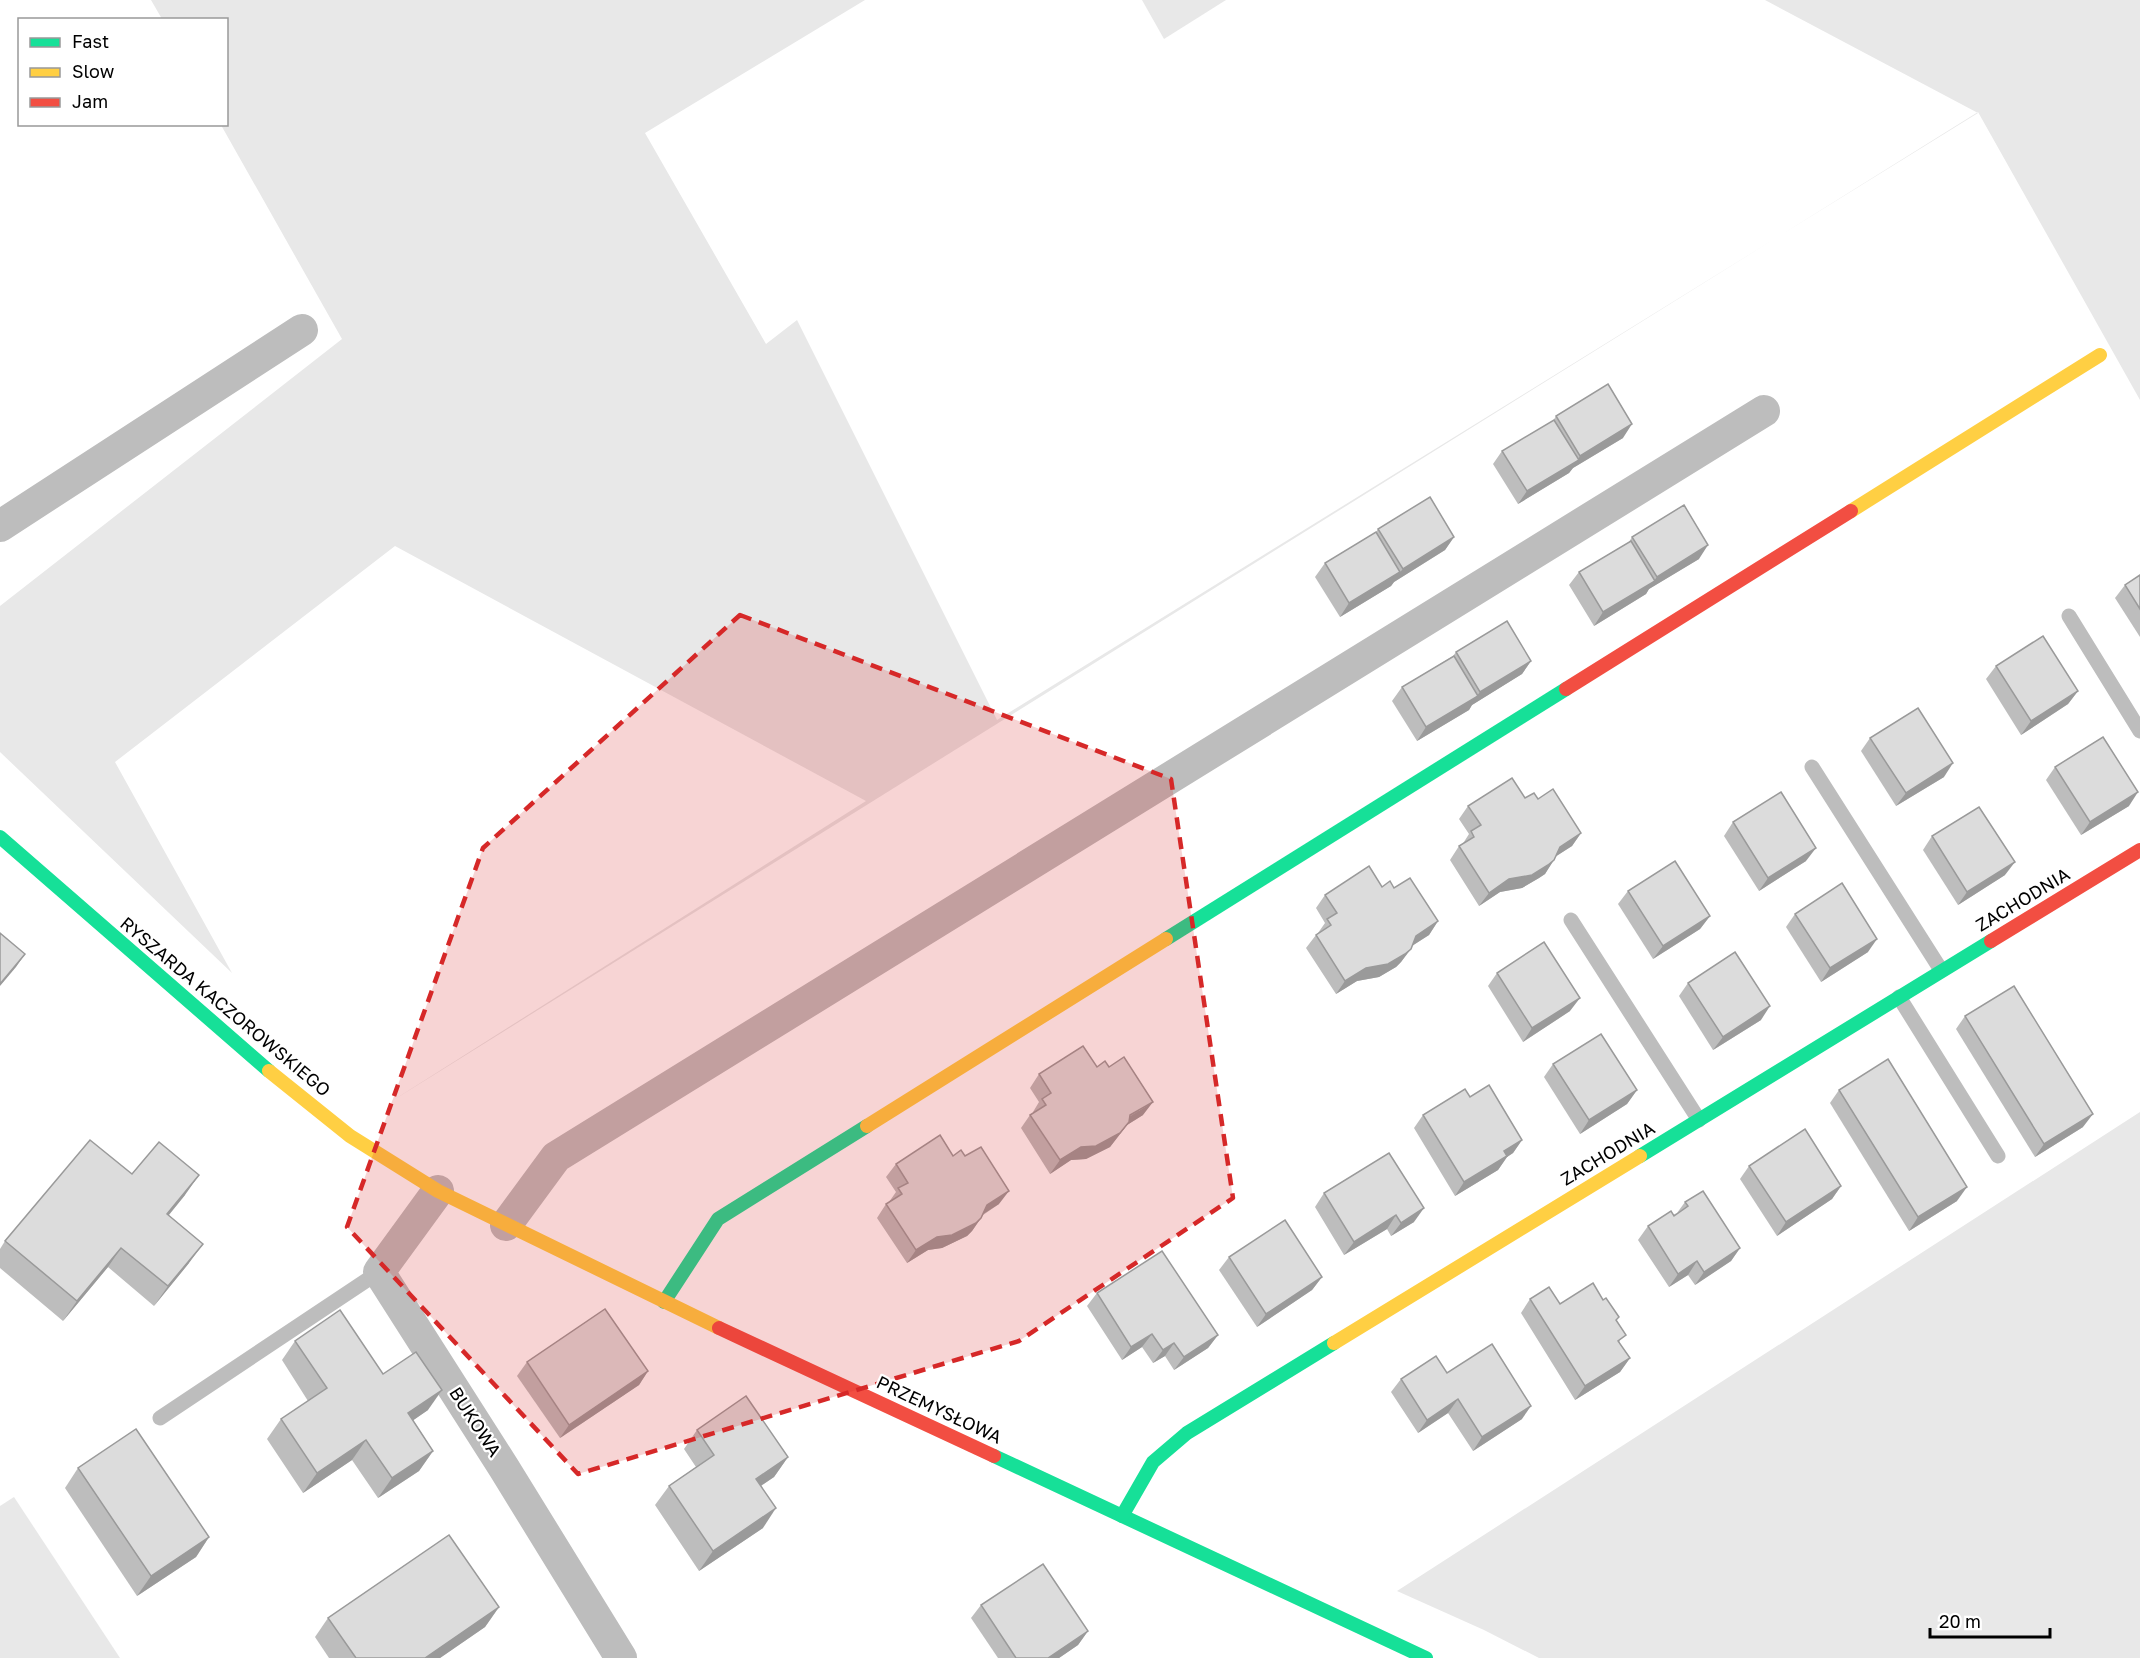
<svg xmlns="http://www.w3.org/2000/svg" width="2140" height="1658" font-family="'Golos Text',sans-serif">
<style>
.green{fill:#e8e8e8}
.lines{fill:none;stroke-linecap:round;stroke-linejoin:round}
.lane{stroke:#bdbdbd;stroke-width:15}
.street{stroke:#bdbdbd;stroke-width:32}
.fast{stroke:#16e098;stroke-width:14}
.slow{stroke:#ffcf43;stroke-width:14}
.jam{stroke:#f24e42;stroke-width:14}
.wall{fill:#bdbdbd}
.shaded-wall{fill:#9a9a9a}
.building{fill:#dcdcdc;stroke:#9a9a9a;stroke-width:1.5}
.marked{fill:#d62828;fill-opacity:0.2;stroke:#d62828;stroke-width:4.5;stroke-dasharray:12 8;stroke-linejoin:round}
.labels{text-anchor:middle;stroke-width:4.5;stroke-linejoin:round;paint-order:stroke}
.street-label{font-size:18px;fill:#000;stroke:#fff}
</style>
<rect width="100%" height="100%" fill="#fff"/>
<g class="green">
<polygon points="151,0 865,0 645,133 766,344 797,320 997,720 1978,113 1765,0 2140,0 2140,400 1978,112 384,1106 866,801 395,546 115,762 232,973 0,752 0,606 342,339 221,125 226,124 226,20 162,19"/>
<polygon points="1142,0 1226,0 1164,39"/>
<polygon points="2140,1112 2140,1658 1539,1658 1484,1630 1397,1591"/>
<polygon points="14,1497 120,1658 0,1658 0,1506"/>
</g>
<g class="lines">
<g class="lane">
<polyline points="2069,616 2140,731"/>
<polyline points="1812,767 1941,970"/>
<polyline points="1571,920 1699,1120"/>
<polyline points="1899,997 1998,1156"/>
<polyline points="160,1418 379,1272"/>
</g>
<g class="street">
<polyline points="0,526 302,330"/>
<polyline points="438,1191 379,1272 504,1468 621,1658"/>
<polyline points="506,1225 556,1157 1764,411"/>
</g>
<g class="fast">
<polyline points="0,837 269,1071"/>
<polyline points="1166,939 1566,689"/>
<polyline points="1640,1156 1991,941"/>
<polyline points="664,1302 718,1219 867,1126"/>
<polyline points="994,1456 1426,1658"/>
<polyline points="1122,1516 1153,1462 1187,1433 1334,1343"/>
</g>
<g class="slow">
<polyline points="1851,511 2100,355"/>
<polyline points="269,1071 350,1136 438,1191 719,1328"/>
<polyline points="867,1126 1166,939"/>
<polyline points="1334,1343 1640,1156"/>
</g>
<g class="jam">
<polyline points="1566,689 1851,511"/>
<polyline points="1991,941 2140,850"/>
<polyline points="719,1328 994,1456"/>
</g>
</g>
<g class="wall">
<polygon points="1556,416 1623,438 1573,468 1569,473 1518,504 1493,464 1502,451 1553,421"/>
<polygon points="1378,529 1454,537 1445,550 1394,582 1391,586 1340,617 1315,577 1325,563 1376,532"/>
<polygon points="1632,537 1699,559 1649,589 1646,594 1594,626 1569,585 1579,572 1629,542"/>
<polygon points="2140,575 2140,637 2115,598 2125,585"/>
<polygon points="1456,652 1531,661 1522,674 1472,705 1469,710 1417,741 1392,701 1402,687 1453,656"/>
<polygon points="1996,666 2078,691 2068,704 2021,735 1986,679"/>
<polygon points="1870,738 1944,777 1896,806 1861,751"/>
<polygon points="2055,767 2129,806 2081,835 2046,780"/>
<polygon points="1525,798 1538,799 1581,833 1572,846 1555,857 1545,874 1539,878 1522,888 1500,892 1479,906 1450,860 1459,846 1462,845 1469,834 1459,819 1468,806"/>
<polygon points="1733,822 1806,861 1759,891 1724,836"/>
<polygon points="1932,836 2005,875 1958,905 1923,850"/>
<polygon points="1382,887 1394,888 1438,921 1429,935 1412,946 1401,962 1396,967 1379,977 1357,981 1336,994 1306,948 1316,935 1318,933 1325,923 1316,908 1325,895"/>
<polygon points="1628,891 1710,916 1700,929 1653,959 1618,904"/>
<polygon points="1795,914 1868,952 1821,982 1786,927"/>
<polygon points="1497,973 1570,1011 1523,1042 1488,986"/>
<polygon points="1688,983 1761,1020 1713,1050 1679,996"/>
<polygon points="1965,1016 2083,1127 2035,1157 1956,1029"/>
<polygon points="1553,1064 1637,1090 1627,1104 1580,1134 1544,1077"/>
<polygon points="1097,1067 1143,1115 1127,1125 1110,1147 1086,1159 1071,1160 1050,1174 1021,1128 1030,1115 1033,1113 1033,1112 1039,1102 1030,1088 1039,1074"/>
<polygon points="1839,1090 1957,1201 1909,1231 1830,1103"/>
<polygon points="1470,1097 1522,1140 1513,1153 1507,1157 1498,1170 1455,1196 1414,1128 1423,1115"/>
<polygon points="1389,1153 1414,1222 1391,1236 1387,1229 1344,1255 1315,1207 1324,1193"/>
<polygon points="953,1156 999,1204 983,1215 972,1231 967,1236 942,1248 928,1250 907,1263 877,1218 886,1204 889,1202 896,1192 886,1177 896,1164"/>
<polygon points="1749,1166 1841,1186 1832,1199 1777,1236 1740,1179"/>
<polygon points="132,1174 185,1195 169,1215 189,1263 154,1306 108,1267 63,1321 0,1268 0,1249 5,1241"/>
<polygon points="1685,1202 1740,1248 1731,1261 1695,1285 1688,1275 1669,1287 1638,1240 1648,1226 1677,1213"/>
<polygon points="1229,1257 1322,1277 1312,1290 1257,1327 1219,1270"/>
<polygon points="1097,1293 1218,1335 1208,1348 1174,1370 1165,1356 1153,1363 1142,1347 1122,1360 1087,1306"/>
<polygon points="1530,1299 1560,1304 1616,1320 1620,1344 1630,1358 1620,1372 1575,1400 1521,1313"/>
<polygon points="295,1341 383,1374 428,1410 413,1420 433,1451 419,1471 378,1498 352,1460 303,1493 267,1439 281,1419 308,1401 282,1360"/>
<polygon points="527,1362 648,1371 639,1385 560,1438 517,1376"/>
<polygon points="1447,1373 1522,1419 1473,1451 1448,1413 1418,1433 1391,1392 1401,1379"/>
<polygon points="697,1430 788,1457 774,1477 761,1486 763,1528 699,1571 655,1505 669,1486 696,1467 684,1449"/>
<polygon points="78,1468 209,1537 196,1557 137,1596 65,1488"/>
<polygon points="981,1605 1088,1631 1078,1645 1059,1658 998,1658 971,1618"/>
<polygon points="499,1607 485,1627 440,1658 329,1658 315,1637 328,1618"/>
</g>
<g class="shaded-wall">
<polygon points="1632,424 1623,438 1573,468 1569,473 1518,504 1527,491 1577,461 1580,456"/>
<polygon points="1454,537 1445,550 1394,582 1391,586 1340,617 1349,603 1400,572 1403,569"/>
<polygon points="1708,545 1699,559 1649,589 1646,594 1594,626 1603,612 1653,582 1657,577"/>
<polygon points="1531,661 1522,674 1472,705 1469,710 1417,741 1426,727 1476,697 1480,692"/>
<polygon points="2078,691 2068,704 2021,735 2031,721"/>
<polygon points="1953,763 1944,777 1896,806 1906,793"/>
<polygon points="2138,792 2129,806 2081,835 2090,822"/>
<polygon points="1581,833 1572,846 1550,860 1560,847"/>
<polygon points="1816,848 1806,861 1759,891 1768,878"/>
<polygon points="1554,860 1545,874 1539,878 1522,888 1500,892 1479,906 1489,893 1509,879"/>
<polygon points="2015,862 2005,875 1958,905 1967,892"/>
<polygon points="1710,916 1700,929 1653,959 1663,946"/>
<polygon points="1438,921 1429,935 1407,949 1416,936"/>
<polygon points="1877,939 1868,952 1821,982 1830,968"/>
<polygon points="1411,949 1401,962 1396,967 1379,977 1357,981 1336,994 1345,981 1366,968"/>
<polygon points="25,954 16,967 0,986 0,984"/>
<polygon points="1580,998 1570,1011 1523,1042 1532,1028"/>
<polygon points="1770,1006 1761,1020 1713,1050 1723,1037"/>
<polygon points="1637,1090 1627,1104 1580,1134 1589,1120"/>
<polygon points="1153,1102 1143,1115 1127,1125 1110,1147 1086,1159 1071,1160 1050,1174 1060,1160"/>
<polygon points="2093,1114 2083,1127 2035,1157 2044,1144"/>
<polygon points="1522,1140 1513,1153 1507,1157 1498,1170 1455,1196 1464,1182 1504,1151"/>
<polygon points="199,1175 185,1195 153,1234 167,1214"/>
<polygon points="1841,1186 1832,1199 1777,1236 1786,1222"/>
<polygon points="1967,1187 1957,1201 1909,1231 1918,1217"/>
<polygon points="1009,1191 999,1204 977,1218 987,1205"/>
<polygon points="1424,1208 1414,1222 1391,1236 1401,1223"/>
<polygon points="1396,1215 1387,1229 1344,1255 1354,1242"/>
<polygon points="981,1218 972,1231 967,1236 942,1248 928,1250 907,1263 916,1250 937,1237"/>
<polygon points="203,1244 189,1263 154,1306 168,1286"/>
<polygon points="121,1248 108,1267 63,1321 77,1301"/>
<polygon points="1740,1248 1731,1261 1695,1285 1704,1272"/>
<polygon points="1697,1261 1688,1275 1669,1287 1678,1274"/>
<polygon points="1322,1277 1312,1290 1257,1327 1266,1314"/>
<polygon points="1152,1334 1142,1347 1122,1360 1131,1347"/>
<polygon points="1218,1335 1208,1348 1174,1370 1184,1357"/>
<polygon points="1174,1343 1165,1356 1153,1363 1163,1350"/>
<polygon points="1630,1358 1620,1372 1575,1400 1585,1386"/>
<polygon points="648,1371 639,1385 560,1438 569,1425"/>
<polygon points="442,1390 428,1410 395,1433 408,1413"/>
<polygon points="1458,1399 1448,1413 1418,1433 1427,1420"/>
<polygon points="1531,1406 1522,1419 1473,1451 1482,1437"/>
<polygon points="366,1440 352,1460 303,1493 317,1473"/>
<polygon points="433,1451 419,1471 378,1498 392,1478"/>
<polygon points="788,1457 774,1477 742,1498 756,1479"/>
<polygon points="776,1508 763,1528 699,1571 713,1551"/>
<polygon points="209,1537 196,1557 137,1596 151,1576"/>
<polygon points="499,1607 485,1627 440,1658 425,1658"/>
<polygon points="1088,1631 1078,1645 1059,1658 1048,1658"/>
</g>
<g class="building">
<polygon points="1608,384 1632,424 1580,456 1556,416"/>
<polygon points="1554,420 1579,460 1527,491 1502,451"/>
<polygon points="1430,497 1454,537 1403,569 1378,529"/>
<polygon points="1684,505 1708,545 1657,577 1632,537"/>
<polygon points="1376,532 1400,572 1349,603 1325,563"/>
<polygon points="1631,541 1655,581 1603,612 1579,572"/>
<polygon points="2140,575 2140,609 2125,585"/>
<polygon points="1507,621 1531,661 1480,692 1456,652"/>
<polygon points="2043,636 2078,691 2031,721 1996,666"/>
<polygon points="1454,656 1478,696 1426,727 1402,687"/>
<polygon points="1918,708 1953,763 1906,793 1870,738"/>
<polygon points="2103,737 2138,792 2090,822 2055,767"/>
<polygon points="1512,778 1525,798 1534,793 1538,799 1553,789 1581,833 1560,847 1554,860 1548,865 1532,875 1509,879 1489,893 1459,846 1474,837 1471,831 1481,825 1468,806"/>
<polygon points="1781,792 1816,848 1768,878 1733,822"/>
<polygon points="1979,807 2015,862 1967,892 1932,836"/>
<polygon points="1675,861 1710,916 1663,946 1628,891"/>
<polygon points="1369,866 1382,887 1390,881 1394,888 1410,878 1438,921 1416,936 1411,949 1405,954 1388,964 1366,968 1345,981 1316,935 1331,925 1327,919 1337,913 1325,895"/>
<polygon points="1842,883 1877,939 1830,968 1795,914"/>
<polygon points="0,933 25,954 0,984"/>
<polygon points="1544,942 1580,998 1532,1028 1497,973"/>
<polygon points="1735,952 1770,1006 1723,1037 1688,983"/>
<polygon points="2014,986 2093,1114 2044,1144 1965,1016"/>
<polygon points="1601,1034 1637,1090 1589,1120 1553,1064"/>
<polygon points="1083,1046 1097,1067 1105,1061 1109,1067 1124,1057 1153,1102 1130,1115 1129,1122 1120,1133 1096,1146 1081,1147 1060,1160 1030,1115 1046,1105 1042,1099 1051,1093 1039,1074"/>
<polygon points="1888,1059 1967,1187 1918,1217 1839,1090"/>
<polygon points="1489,1085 1522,1140 1504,1151 1507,1156 1464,1182 1423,1115 1465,1089 1470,1097"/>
<polygon points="1805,1129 1841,1186 1786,1222 1749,1166"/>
<polygon points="940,1135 953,1156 961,1150 965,1156 981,1147 1009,1191 987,1205 981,1218 976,1223 952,1235 937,1237 916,1250 886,1204 902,1194 898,1188 908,1183 896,1164"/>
<polygon points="90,1140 132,1174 159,1142 199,1175 167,1214 203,1244 168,1286 121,1248 77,1301 5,1241"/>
<polygon points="1389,1153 1424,1208 1401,1223 1396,1215 1354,1242 1324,1193"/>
<polygon points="1703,1191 1740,1248 1704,1272 1697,1261 1678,1274 1648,1226 1671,1211 1674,1216 1688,1206 1685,1202"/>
<polygon points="1285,1220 1322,1277 1266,1314 1229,1257"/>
<polygon points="1162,1251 1218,1335 1184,1357 1174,1343 1163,1350 1152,1334 1131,1347 1097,1293"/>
<polygon points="1593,1283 1603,1300 1606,1298 1619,1317 1616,1320 1626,1335 1618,1341 1630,1358 1585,1386 1530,1299 1549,1287 1560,1304"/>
<polygon points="605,1309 648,1371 569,1425 527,1362"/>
<polygon points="340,1310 383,1374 416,1352 442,1390 408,1413 433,1451 392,1478 366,1440 317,1473 281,1419 327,1388 295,1341"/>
<polygon points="1492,1344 1531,1406 1482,1437 1458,1399 1427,1420 1401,1379 1436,1356 1447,1373"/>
<polygon points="746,1396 788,1457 756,1479 776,1508 713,1551 669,1486 714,1455 697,1430"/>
<polygon points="136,1429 209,1537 151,1576 78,1468"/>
<polygon points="449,1535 499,1607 425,1658 356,1658 328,1618"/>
<polygon points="1043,1564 1088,1631 1048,1658 1016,1658 981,1605"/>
</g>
<path class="marked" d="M740,615l431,164 62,419 -214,143 -441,133 -231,-247 136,-379z"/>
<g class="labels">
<g class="street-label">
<text transform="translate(2023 900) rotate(-31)" y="6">ZACHODNIA</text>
<text transform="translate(225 1007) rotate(40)" y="6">RYSZARDA KACZOROWSKIEGO</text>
<text transform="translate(1608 1154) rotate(-31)" y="6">ZACHODNIA</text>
<text transform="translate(939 1410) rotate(25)" y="6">PRZEMYSŁOWA</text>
<text transform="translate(475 1422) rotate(57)" y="6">BUKOWA</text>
</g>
</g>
<rect x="18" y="18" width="210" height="108" fill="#ffffff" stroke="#999999" stroke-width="1.5"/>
<rect x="30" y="38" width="30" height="9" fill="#16e098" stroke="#999999" stroke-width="1.5"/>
<text x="72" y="48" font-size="18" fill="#000000">Fast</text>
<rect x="30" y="68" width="30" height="9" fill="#ffcf43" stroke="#999999" stroke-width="1.5"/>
<text x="72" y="78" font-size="18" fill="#000000">Slow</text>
<rect x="30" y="98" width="30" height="9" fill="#f24e42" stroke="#999999" stroke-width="1.5"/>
<text x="72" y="108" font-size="18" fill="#000000">Jam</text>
<path d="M1930 1628v9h120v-9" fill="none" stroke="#000000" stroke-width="3"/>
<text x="1939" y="1628" font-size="18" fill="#000000" stroke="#ffffff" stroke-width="4.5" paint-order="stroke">20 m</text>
</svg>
